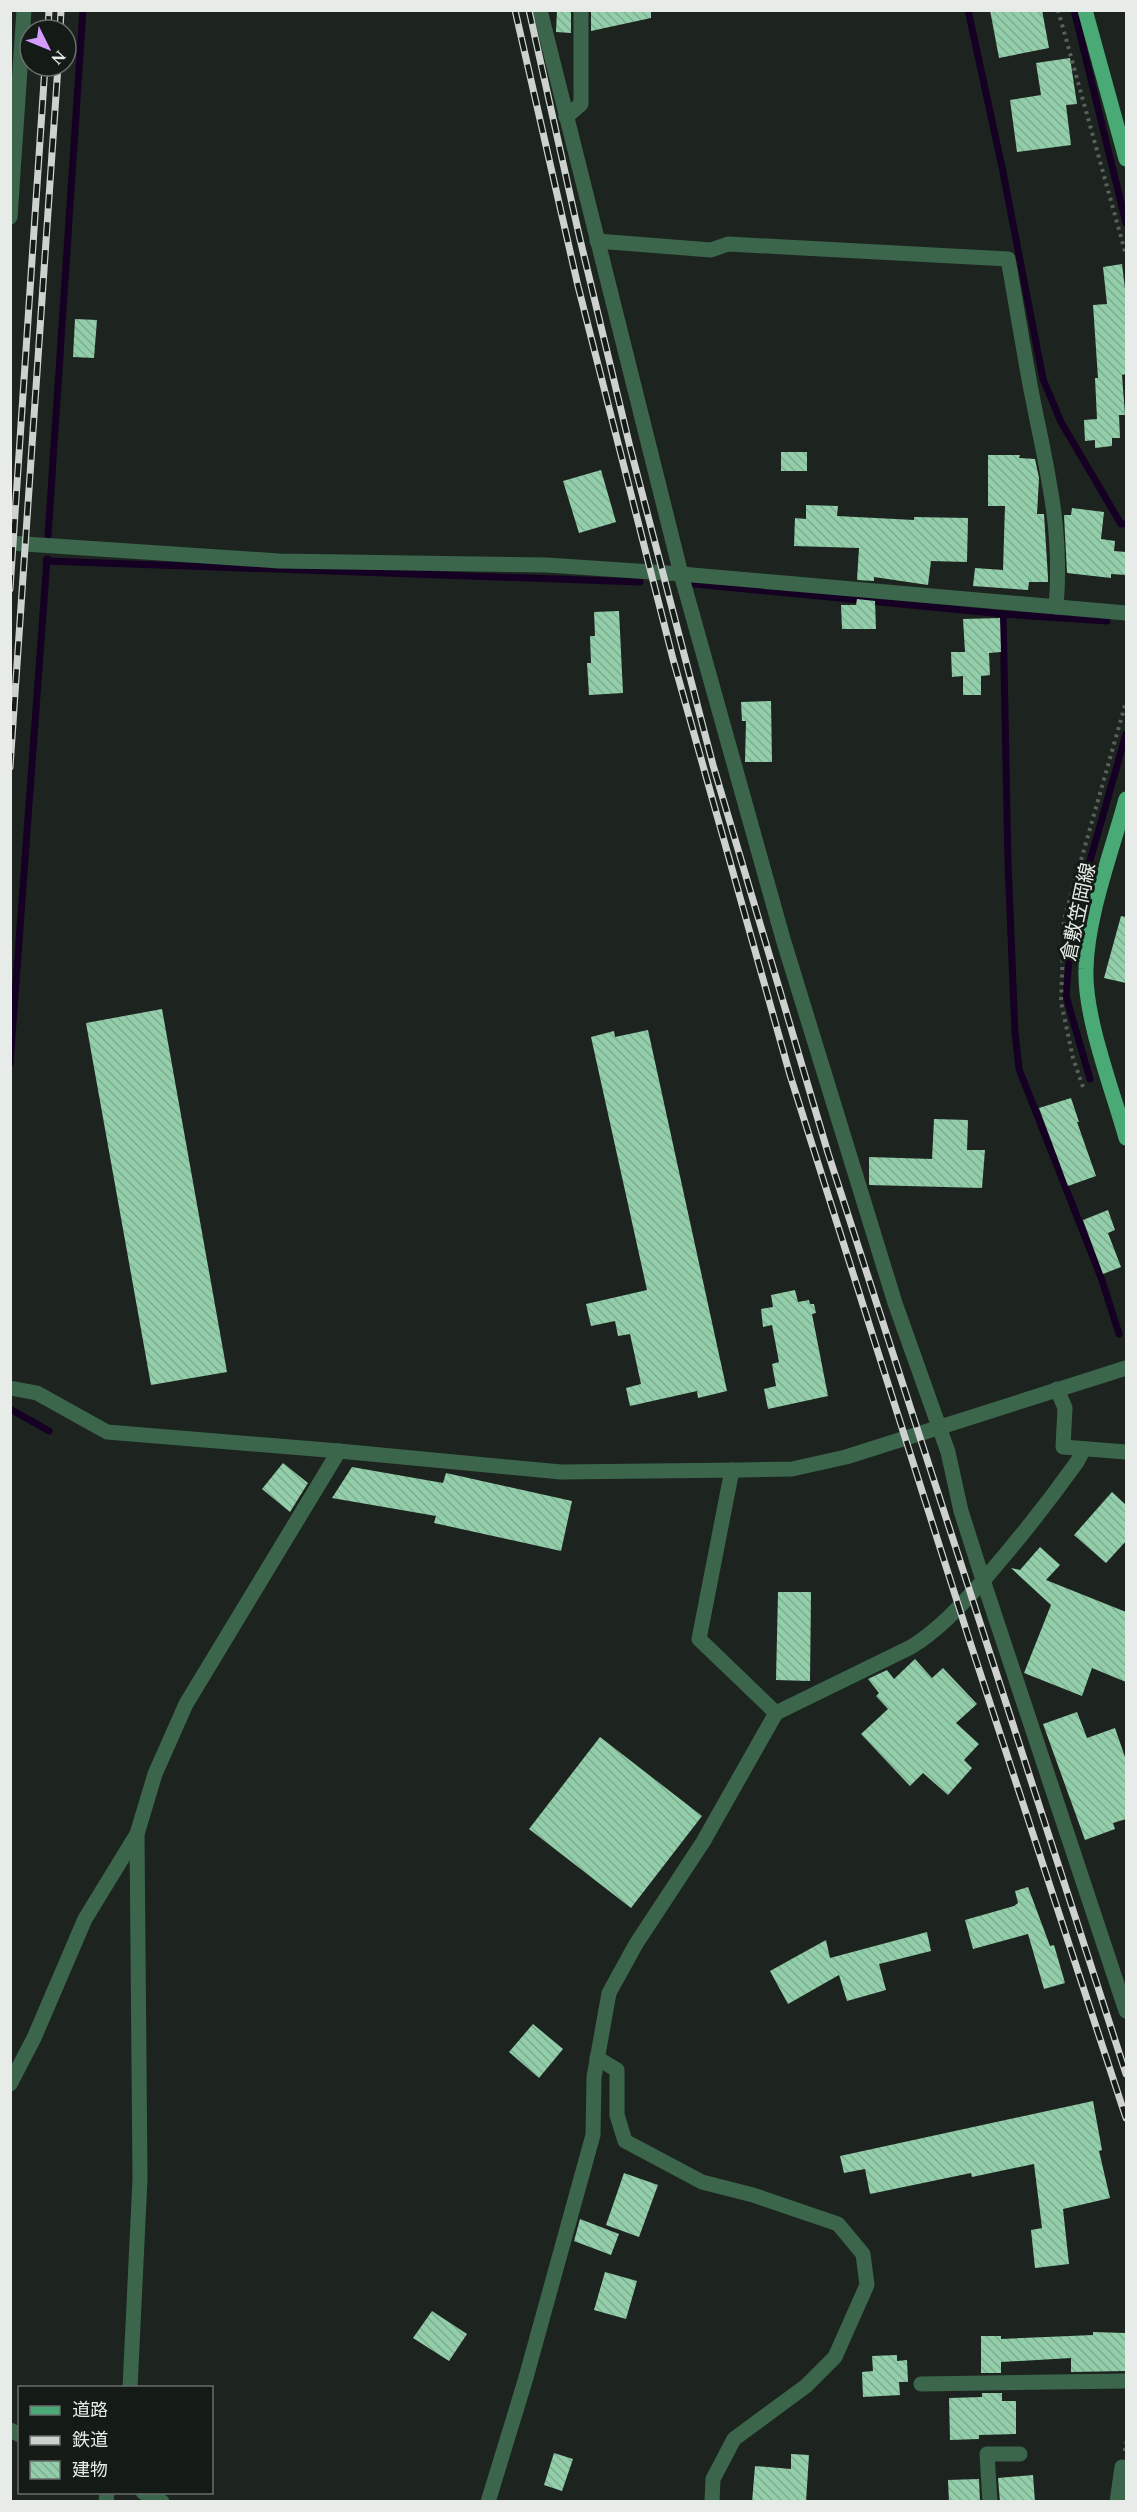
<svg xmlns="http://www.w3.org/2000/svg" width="1137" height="2512" font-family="Spectral,'Noto Sans JP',serif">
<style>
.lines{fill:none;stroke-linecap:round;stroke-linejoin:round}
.stream{stroke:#150023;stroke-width:7}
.building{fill:url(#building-back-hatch)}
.path{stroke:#5a615c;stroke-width:4;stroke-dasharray:3 4.5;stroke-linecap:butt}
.minor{stroke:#3b664c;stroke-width:15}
.major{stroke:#4aaa75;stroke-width:15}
.rail-casing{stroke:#cdd2cf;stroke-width:7}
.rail{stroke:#141a16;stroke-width:4.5;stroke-dasharray:14;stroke-linecap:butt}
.labels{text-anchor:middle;stroke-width:6;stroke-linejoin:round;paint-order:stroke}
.street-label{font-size:20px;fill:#e7ece9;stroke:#141a16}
</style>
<defs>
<pattern id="building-back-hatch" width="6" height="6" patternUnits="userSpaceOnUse" patternTransform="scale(1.5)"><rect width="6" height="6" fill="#92cea9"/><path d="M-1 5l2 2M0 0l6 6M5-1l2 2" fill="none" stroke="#7fac90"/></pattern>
</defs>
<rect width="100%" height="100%" fill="#1d241f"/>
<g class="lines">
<g class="stream">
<polyline points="968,10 1002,167 1043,379 1061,422 1121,524 1126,524"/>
<polyline points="1074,10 1126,223"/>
<polyline points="48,536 83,10"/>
<polyline points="46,561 640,582"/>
<polyline points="694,584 1003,614 1107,621"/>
<polyline points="1003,614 1008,863 1015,1033 1019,1069 1102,1280 1119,1334"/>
<polyline points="10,1064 47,559"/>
<polyline points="1090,1079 1066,996 1072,924 1126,734"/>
<polyline points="10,1409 49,1431"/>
</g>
</g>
<g class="building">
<polygon points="557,10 571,10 571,33 556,32"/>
<polygon points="591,10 651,10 651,18 591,31"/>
<polygon points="990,10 1042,10 1049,48 999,58"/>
<polygon points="1070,58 1077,104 1066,105 1071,145 1017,152 1010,100 1041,95 1036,63"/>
<polygon points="1122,264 1126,297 1126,374 1122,375 1125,415 1119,415 1120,438 1112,438 1112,446 1095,448 1095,440 1085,441 1084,420 1097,419 1095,378 1098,378 1093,305 1107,304 1103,267"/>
<polygon points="75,319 97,320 94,358 73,357"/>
<rect x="781" y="452" width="26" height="19"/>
<polygon points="988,455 1020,455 1019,458 1035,459 1039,478 1037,514 1044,514 1048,578 1048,582 1029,582 1028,590 973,586 975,568 1003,570 1005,506 988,506"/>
<polygon points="601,470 616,522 579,533 563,481"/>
<polygon points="806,505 838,506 837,516 914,520 914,517 968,518 967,562 931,561 928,585 874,577 874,581 857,580 859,548 794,546 795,518 806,519"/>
<polygon points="1072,508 1104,512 1101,539 1115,541 1114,551 1126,552 1126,575 1111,574 1111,578 1067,573 1064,515 1071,515"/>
<polygon points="857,599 875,601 876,629 842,629 841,605 856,605"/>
<polygon points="619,611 623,693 589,695 587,663 591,663 590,636 595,636 594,612"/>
<polygon points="1000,618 1001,652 989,653 990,675 981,676 981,695 963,695 963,676 952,677 951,652 965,652 963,619"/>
<polygon points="771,701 772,762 745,762 746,721 742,721 741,702"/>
<polygon points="1121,916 1126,917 1126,983 1104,978"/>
<polygon points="162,1009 227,1372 151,1385 86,1023"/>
<polygon points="648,1030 727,1391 698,1398 697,1391 630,1406 626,1388 641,1384 630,1334 618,1336 615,1321 591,1326 586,1304 647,1290 591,1037 614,1031 615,1037"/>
<polygon points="1071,1098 1079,1122 1077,1122 1096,1176 1068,1186 1039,1108"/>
<polygon points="934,1119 968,1120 967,1150 985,1150 982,1188 869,1185 869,1157 932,1159"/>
<polygon points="1108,1210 1115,1230 1108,1233 1121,1267 1103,1274 1083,1220"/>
<polygon points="795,1290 798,1302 809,1300 810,1304 814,1304 816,1313 812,1314 828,1396 768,1409 764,1389 776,1386 772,1364 779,1362 772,1325 763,1327 761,1309 773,1307 771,1295"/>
<polygon points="283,1463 308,1483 290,1512 262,1489"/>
<polygon points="352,1467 443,1483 446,1473 572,1501 561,1551 434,1523 436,1516 332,1498"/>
<polygon points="1112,1492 1126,1505 1126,1541 1106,1563 1074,1535"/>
<polygon points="1040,1547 1060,1565 1046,1580 1126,1612 1126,1682 1092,1668 1082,1696 1024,1673 1051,1605 1011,1568 1020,1570"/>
<polygon points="778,1592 811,1592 810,1681 776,1680"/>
<polygon points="915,1659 932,1678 943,1668 977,1704 956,1723 979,1744 964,1760 972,1768 948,1795 923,1773 910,1786 861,1734 888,1709 876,1696 879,1693 868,1679 887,1670 894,1679"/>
<polygon points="1077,1712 1087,1738 1115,1728 1126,1760 1126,1819 1113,1823 1115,1829 1085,1840 1043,1724"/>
<polygon points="600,1737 702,1816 631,1908 529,1829"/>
<polygon points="1028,1887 1050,1946 1054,1945 1065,1983 1044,1989 1028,1934 973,1949 965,1920 1014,1906 1018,1903 1015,1891"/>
<polygon points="927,1932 931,1951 879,1964 886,1990 847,2001 839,1975 788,2004 770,1971 826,1940 830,1958"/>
<polygon points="533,2024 563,2049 539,2078 509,2052"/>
<polygon points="1093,2101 1102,2150 1099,2151 1110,2198 1063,2209 1069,2264 1035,2268 1031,2230 1042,2228 1034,2164 972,2177 971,2173 870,2194 865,2169 844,2173 840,2156"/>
<polygon points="624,2173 658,2185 639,2237 606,2225"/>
<polygon points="580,2219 619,2234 611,2255 574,2241"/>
<polygon points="605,2272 637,2281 626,2319 594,2310"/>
<polygon points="432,2311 467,2334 449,2361 413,2338"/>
<polygon points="1093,2332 1126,2333 1126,2371 1071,2372 1071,2358 1001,2362 1001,2373 981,2373 981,2336 1001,2336 1001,2339 1093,2335"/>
<polygon points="897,2355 897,2361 907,2360 908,2382 899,2382 900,2395 863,2397 862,2372 873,2371 872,2356"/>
<polygon points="982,2393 1002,2393 1002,2401 1016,2401 1016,2434 979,2435 979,2439 950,2440 949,2398 982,2397"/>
<polygon points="554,2453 573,2459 562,2491 544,2485"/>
<polygon points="791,2454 809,2455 806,2502 752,2502 755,2466 791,2469"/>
<polygon points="1033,2475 1035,2502 1000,2502 998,2478"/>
<polygon points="979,2479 980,2502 949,2502 948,2480"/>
</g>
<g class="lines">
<g class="path">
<polyline points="1058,10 1126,255"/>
<polyline points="1083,1087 1073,1058 1061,1002 1064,920 1126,702"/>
<polyline points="1125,2451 1126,2442"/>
</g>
<g class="minor">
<polyline points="540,10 681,574 783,939 895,1303 948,1452 961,1511 983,1580 1126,2011"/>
<polyline points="566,117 581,104 581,10"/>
<polyline points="10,217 24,10"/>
<path d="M597,241l114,9 17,-6 280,15c8,44 15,88 23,131 15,77 32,137 25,217"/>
<polyline points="10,543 279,561 547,565 681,574 1126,613"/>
<polyline points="10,1388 37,1393 107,1432 339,1451 561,1472 741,1470 792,1469 846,1457 1126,1368"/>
<polyline points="1057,1389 1065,1408 1063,1447 1126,1452"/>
<polyline points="732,1470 699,1639 776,1713"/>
<polyline points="597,2058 617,2070 617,2115 625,2141 702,2182 753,2195 838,2224 863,2254 867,2285 835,2357 806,2386 734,2439 713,2479 712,2502"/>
<polyline points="10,2084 34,2038 85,1919 137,1834"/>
<polyline points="921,2384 1126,2381"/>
<polyline points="130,2388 140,2179 137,1834 155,1774 186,1704 339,1451"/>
<polyline points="10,2430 20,2435"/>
<polyline points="143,2492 162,2502"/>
<polyline points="106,2502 107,2492"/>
<path d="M488,2502l37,-121 68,-246 1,-58 15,-84 27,-49 67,-102 73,-129 135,-66c29,-18 49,-41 71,-65 34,-39 65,-78 95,-120l7,-13"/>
<polyline points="990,2502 987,2454 1020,2454"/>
<polyline points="1117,2502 1122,2467"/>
</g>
<g class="major">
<polyline points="1085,10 1126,159"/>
<path d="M1126,799c-14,52 -39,117 -40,170 -2,48 27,122 40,169"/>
</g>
<defs>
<g id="rail">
<polyline points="515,10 578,286 673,659 790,1075 970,1642 1126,2118"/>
<polyline points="529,10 579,235 630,447 713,765 828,1153 1126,2074"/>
<polyline points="48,30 49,10"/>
<polyline points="60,30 61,10"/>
<polyline points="10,589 45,66"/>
<polyline points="10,767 58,66"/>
</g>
</defs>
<use href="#rail" class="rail-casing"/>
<use href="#rail" class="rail"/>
</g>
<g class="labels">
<g class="street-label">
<text transform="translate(1078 912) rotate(-78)" y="7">倉敷笠岡線</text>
</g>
</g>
<rect width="1137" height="2512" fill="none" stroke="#e7ece9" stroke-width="24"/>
<rect x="18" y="2386" width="195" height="108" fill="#141a16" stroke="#686e6a" stroke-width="1.5"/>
<rect x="30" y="2406" width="30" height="9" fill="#4aaa75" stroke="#686e6a" stroke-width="1.5"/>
<text x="72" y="2416" font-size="18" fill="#e7ece9">道路</text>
<rect x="30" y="2436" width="30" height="9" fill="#cdd2cf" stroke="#686e6a" stroke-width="1.5"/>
<text x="72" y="2446" font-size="18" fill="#e7ece9">鉄道</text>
<rect x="30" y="2461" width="30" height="18" fill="url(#building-back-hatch)" stroke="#686e6a" stroke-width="1.5"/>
<text x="72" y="2476" font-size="18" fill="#e7ece9">建物</text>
<g transform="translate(48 48) rotate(133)"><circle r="28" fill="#141a16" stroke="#686e6a" stroke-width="1.5"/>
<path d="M0-4.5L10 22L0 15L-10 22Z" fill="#d49cfc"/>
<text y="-9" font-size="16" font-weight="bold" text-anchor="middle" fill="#e7ece9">N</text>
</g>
</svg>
